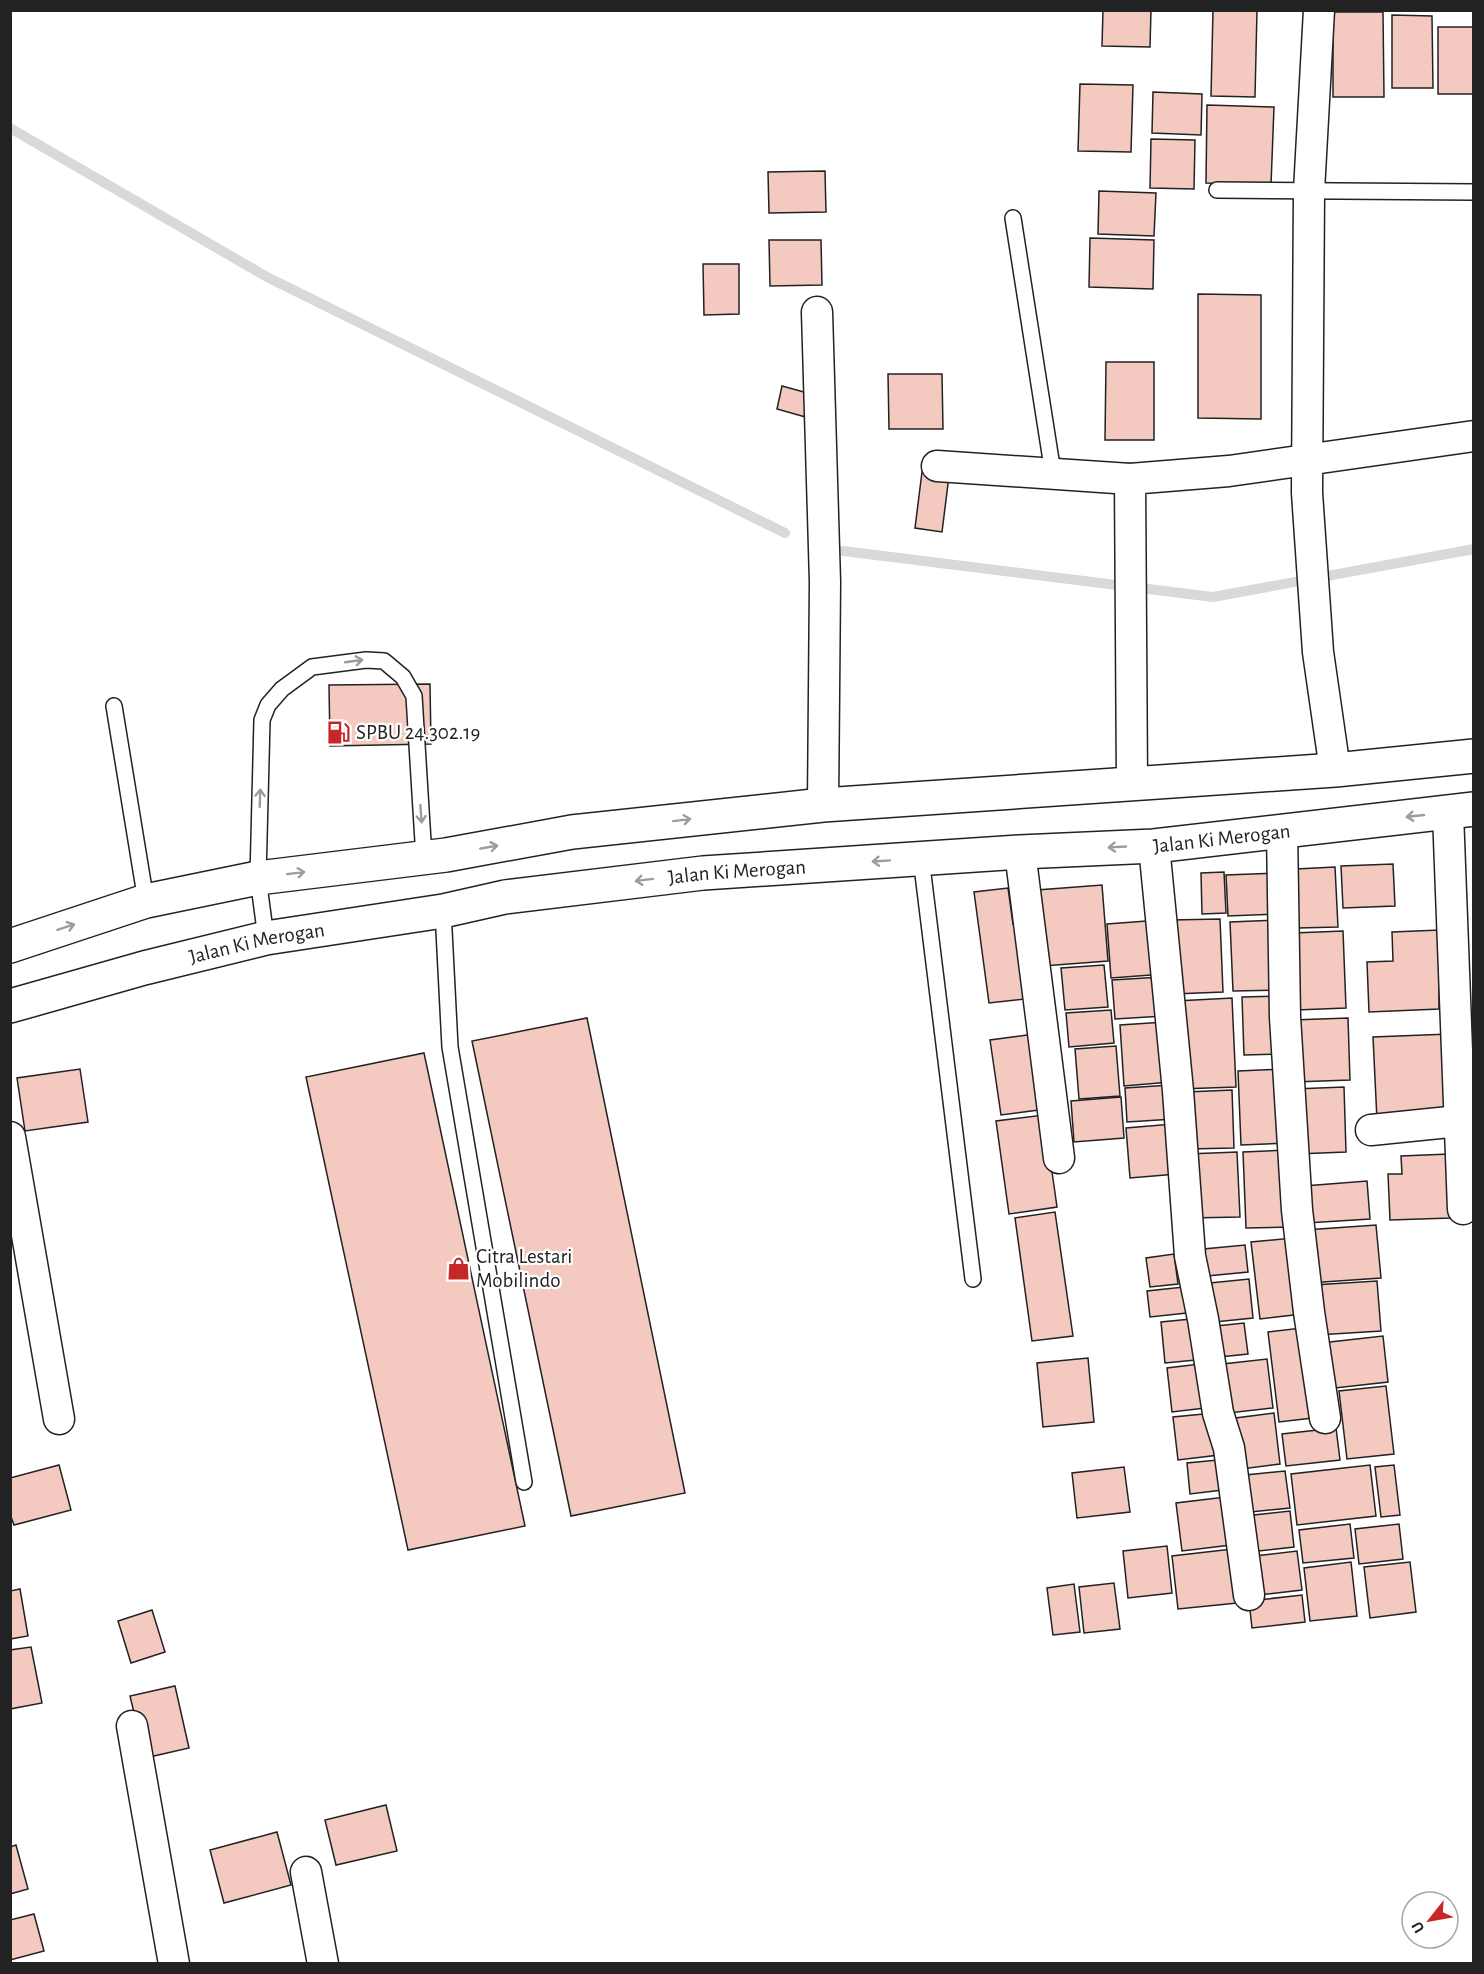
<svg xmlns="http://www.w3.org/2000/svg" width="1484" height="1974" font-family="'Alegreya Sans',sans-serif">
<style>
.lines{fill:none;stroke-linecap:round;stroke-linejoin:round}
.stream{stroke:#d9d9d9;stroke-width:10}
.building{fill:#f3c9c0;stroke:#222;stroke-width:1.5}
.lane-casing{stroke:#222;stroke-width:18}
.street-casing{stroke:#222;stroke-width:33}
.highway-casing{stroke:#222;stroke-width:36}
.lane{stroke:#fff;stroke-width:15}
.street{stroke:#fff;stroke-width:30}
.highway{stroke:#fff;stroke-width:33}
.oneway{stroke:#9c9c9c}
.labels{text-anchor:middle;stroke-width:4.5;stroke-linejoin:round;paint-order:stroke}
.poi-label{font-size:21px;fill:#222;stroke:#fff;text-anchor:start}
.street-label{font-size:21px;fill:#222;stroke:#fff}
</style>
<rect width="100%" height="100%" fill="#fff"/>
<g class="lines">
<g class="stream">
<polyline points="10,128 267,277 785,533"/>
<polyline points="843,551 1213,597 1474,549"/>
</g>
</g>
<g class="building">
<polygon points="1103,10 1151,10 1150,47 1102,46"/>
<polygon points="1213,10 1257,10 1255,97 1211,96"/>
<polygon points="1333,12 1383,12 1384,97 1333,97"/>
<polygon points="1392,15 1432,16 1433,88 1392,88"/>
<rect x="1438" y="27" width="36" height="67"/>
<polygon points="1080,84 1133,85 1131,152 1078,151"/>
<polygon points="1153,92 1202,94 1201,135 1152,133"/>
<polygon points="1207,105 1274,107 1271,185 1206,183"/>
<polygon points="1151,139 1195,140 1194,189 1150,188"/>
<polygon points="825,171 826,212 769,213 768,172"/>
<polygon points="1099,191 1156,193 1154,236 1098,234"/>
<polygon points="1090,238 1154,240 1153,289 1089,287"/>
<polygon points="769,240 821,240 822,285 770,286"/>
<polygon points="703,264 739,264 739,314 704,315"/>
<polygon points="1198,294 1261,295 1261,419 1198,418"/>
<polygon points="1106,362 1154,362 1154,440 1105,440"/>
<polygon points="888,374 942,374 943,429 889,429"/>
<polygon points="782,386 815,395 809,418 777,409"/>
<polygon points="922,472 949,476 942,532 915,528"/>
<polygon points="430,684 431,744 330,746 329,685"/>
<polygon points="1393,864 1395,906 1343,908 1341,866"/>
<polygon points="1335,867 1338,927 1298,928 1296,869"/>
<polygon points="1224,872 1226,913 1202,914 1201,873"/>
<polygon points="1278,873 1280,914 1228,916 1226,875"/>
<polygon points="1102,885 1108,961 1043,966 1037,890"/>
<polygon points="1008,888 1013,924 1022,922 1033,998 989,1003 974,892"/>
<polygon points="1220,919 1223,992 1174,994 1171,920"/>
<polygon points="1160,920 1164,974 1111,978 1107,924"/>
<polygon points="1278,920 1281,990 1233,991 1230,922"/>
<polygon points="1440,930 1442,975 1439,975 1439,1009 1369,1012 1367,962 1393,961 1392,932"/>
<polygon points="1343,931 1346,1008 1296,1010 1293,933"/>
<polygon points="1104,965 1108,1007 1065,1010 1061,968"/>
<polygon points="1161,977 1164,1016 1115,1019 1112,980"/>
<polygon points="1280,996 1283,1054 1244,1055 1242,997"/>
<polygon points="1232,998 1236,1087 1180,1089 1176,1001"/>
<polygon points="1111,1010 1114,1043 1069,1047 1066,1013"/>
<polygon points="587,1018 685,1493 571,1516 472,1041"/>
<polygon points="1348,1018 1350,1080 1294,1082 1292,1020"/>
<polygon points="1165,1022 1170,1082 1124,1086 1120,1025"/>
<polygon points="1035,1034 1046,1109 1001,1115 990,1040"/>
<polygon points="1449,1034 1452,1117 1377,1120 1373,1037"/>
<polygon points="1116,1046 1120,1096 1079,1099 1075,1049"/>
<polygon points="424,1053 525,1526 408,1550 306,1077"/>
<polygon points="80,1069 88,1122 25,1131 17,1078"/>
<polygon points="1287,1069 1290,1143 1241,1145 1238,1071"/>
<polygon points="1171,1085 1174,1119 1127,1122 1125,1088"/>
<polygon points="1344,1087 1346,1152 1296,1154 1294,1089"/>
<polygon points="1232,1090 1234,1148 1187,1149 1186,1092"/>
<polygon points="1121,1097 1124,1138 1074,1142 1071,1101"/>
<polygon points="1044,1115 1057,1207 1009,1214 996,1121"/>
<polygon points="1173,1124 1177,1174 1130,1178 1126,1128"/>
<polygon points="1288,1150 1291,1227 1246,1228 1243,1152"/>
<polygon points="1237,1152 1240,1217 1190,1218 1187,1154"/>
<polygon points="1449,1154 1451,1218 1390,1220 1388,1174 1402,1174 1401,1156"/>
<polygon points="1367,1181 1370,1219 1307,1223 1304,1186"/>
<polygon points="1055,1212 1073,1336 1032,1341 1015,1218"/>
<polygon points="1376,1225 1381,1278 1309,1283 1305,1230"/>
<polygon points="1293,1238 1302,1314 1260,1319 1251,1242"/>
<polygon points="1245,1245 1248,1272 1197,1277 1193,1250"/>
<polygon points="1174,1254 1178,1284 1150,1287 1146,1258"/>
<polygon points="1249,1279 1253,1318 1205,1323 1200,1284"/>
<polygon points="1377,1281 1381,1331 1317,1335 1313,1285"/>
<polygon points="1193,1286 1196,1312 1150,1317 1147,1291"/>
<polygon points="1201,1318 1206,1359 1165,1363 1161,1322"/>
<polygon points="1244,1323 1248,1354 1210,1358 1207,1327"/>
<polygon points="1310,1327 1321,1417 1279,1422 1268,1332"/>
<polygon points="1383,1336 1388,1382 1326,1389 1321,1343"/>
<polygon points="1088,1358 1094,1422 1043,1427 1037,1363"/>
<polygon points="1267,1359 1273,1408 1220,1414 1214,1365"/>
<polygon points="1208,1363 1213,1407 1172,1412 1167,1368"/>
<polygon points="1386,1386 1394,1454 1347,1459 1339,1391"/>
<polygon points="1214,1413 1219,1455 1178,1460 1173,1417"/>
<polygon points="1274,1413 1280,1464 1234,1470 1228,1419"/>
<polygon points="1336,1428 1340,1460 1286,1466 1282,1434"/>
<polygon points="1228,1459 1231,1489 1190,1494 1187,1463"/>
<polygon points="59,1465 71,1510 14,1525 10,1514 10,1478"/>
<polygon points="1370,1465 1376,1516 1297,1525 1291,1474"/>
<polygon points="1394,1465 1400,1515 1381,1517 1375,1467"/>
<polygon points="1124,1467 1130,1512 1077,1518 1072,1473"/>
<polygon points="1285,1471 1290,1508 1241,1513 1236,1476"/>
<polygon points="1234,1496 1239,1544 1182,1551 1176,1503"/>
<polygon points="1290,1511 1294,1547 1250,1552 1245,1516"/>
<polygon points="1350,1524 1354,1558 1303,1563 1299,1530"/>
<polygon points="1399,1524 1403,1559 1359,1564 1355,1529"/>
<polygon points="1167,1546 1172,1593 1128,1598 1123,1551"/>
<polygon points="1241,1548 1247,1602 1178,1609 1172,1556"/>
<polygon points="1297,1551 1302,1590 1251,1596 1246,1557"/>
<polygon points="1351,1562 1357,1616 1310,1621 1304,1568"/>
<polygon points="1410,1562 1416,1612 1370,1618 1364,1567"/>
<polygon points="1114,1583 1120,1629 1084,1633 1079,1587"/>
<polygon points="1074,1584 1080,1632 1053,1635 1047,1588"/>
<polygon points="20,1589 28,1636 10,1639 10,1591"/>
<polygon points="1302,1595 1305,1622 1252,1628 1249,1601"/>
<polygon points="152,1610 165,1652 131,1663 118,1621"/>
<polygon points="31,1647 42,1703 10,1709 10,1650"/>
<polygon points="175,1686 189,1748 145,1758 130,1696"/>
<polygon points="386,1805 397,1851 336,1865 325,1820"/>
<polygon points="277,1832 291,1885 224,1903 210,1850"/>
<polygon points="16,1845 28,1889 10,1894 10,1847"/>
<polygon points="34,1914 44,1951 10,1960 10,1920"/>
</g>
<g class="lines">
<defs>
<g id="lane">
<polyline points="1217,190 1474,192"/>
<polyline points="1013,218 1053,473"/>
<polyline points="114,706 146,901"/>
<polyline points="921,858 973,1279"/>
<polyline points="443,911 450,1047 524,1482"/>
<polyline points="266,938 258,878 262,720 268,705 282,689 312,667 366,660 384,661 403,677 414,696 424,858"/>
</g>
<g id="street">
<polyline points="1319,10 1309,191 1307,493 1318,652 1335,770"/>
<polyline points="817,312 825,582 823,805"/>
<polyline points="937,466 1130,479"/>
<polyline points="1132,783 1130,479 1229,471 1474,436"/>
<polyline points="1448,813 1463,1209"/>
<polyline points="1282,831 1285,1017 1297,1210 1309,1312 1325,1418"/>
<polyline points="1154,846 1178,1091 1190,1256 1203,1319 1218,1413 1229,1448 1249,1595"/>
<polyline points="1020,852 1059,1158"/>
<polyline points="1371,1130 1459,1121"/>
<polyline points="10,1137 59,1419"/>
<polyline points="132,1726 174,1964"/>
<polyline points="306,1872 323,1964"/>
</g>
<g id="highway">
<polyline points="10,946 146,901 258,878 446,855 572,832 823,805 1335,770 1474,756"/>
<path id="s1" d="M10,1006l134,-38 122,-30 177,-27 62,-14 198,-24 317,-21 134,-6 320,-37"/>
</g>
</defs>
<use href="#lane" class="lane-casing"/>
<use href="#street" class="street-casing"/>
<use href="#highway" class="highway-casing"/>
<use href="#lane" class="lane"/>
<use href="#street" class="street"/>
<use href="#highway" class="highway"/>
</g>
<defs><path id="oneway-shaft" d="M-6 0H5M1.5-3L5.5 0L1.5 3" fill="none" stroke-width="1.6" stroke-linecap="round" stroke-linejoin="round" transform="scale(1.5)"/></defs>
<g class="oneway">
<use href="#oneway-shaft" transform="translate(354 661) rotate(-8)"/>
<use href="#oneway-shaft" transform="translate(260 798) rotate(-88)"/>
<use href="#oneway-shaft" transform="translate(421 814) rotate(86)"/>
<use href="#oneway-shaft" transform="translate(1415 816) rotate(174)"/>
<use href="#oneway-shaft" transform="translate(682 820) rotate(-7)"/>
<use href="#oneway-shaft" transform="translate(489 847) rotate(-10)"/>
<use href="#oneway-shaft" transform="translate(1117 847) rotate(177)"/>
<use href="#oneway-shaft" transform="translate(881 861) rotate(176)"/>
<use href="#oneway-shaft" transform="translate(296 873) rotate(-7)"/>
<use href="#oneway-shaft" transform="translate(644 880) rotate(173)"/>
<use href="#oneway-shaft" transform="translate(66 927) rotate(-18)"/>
</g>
<defs>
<symbol id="fuel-bare" viewBox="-9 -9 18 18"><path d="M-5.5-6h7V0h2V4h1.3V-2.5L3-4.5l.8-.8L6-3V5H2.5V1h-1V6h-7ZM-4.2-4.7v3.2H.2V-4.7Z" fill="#c62828" stroke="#fff" stroke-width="2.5" paint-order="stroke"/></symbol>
<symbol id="shop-bare" viewBox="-9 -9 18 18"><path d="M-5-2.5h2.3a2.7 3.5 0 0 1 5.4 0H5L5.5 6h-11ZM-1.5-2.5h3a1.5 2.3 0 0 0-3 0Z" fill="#c62828" stroke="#fff" stroke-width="2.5" paint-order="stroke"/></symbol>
</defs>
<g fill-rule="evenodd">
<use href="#fuel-bare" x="322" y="716" width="33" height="33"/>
<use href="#shop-bare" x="442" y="1252" width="33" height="33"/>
</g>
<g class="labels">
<g class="poi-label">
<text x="356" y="739">SPBU 24.302.19</text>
<text x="476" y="1263">Citra Lestari<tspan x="476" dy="24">Mobilindo</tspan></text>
</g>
<g class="street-label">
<text dy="7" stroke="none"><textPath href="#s1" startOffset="1227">Jalan Ki Merogan</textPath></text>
<text dy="7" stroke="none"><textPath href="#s1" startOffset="741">Jalan Ki Merogan</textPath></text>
<text dy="7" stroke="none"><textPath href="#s1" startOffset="255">Jalan Ki Merogan</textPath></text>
</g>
</g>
<rect width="1484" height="1974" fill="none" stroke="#222222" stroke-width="24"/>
<g transform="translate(1430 1920) rotate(239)"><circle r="28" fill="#ffffff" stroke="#a7a7a7" stroke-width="1.5"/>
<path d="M0-4.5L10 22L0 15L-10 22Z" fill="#c62828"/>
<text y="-9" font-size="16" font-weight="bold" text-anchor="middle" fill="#222222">U</text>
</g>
</svg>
